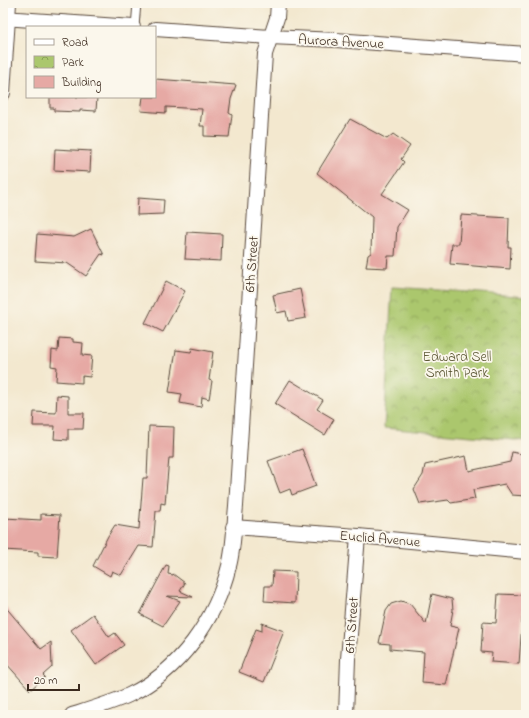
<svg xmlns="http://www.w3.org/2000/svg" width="529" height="718" font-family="'Indie Flower',sans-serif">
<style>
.park{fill:url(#park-crowns);stroke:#737846}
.building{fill:#e6a9a4}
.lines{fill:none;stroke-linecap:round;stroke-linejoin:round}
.lane-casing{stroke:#574639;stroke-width:9}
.street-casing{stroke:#574639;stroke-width:16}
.lane{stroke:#fff;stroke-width:7}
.street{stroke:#fff;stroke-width:14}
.labels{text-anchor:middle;stroke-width:3.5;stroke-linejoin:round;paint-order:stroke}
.street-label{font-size:14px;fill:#3b2a1e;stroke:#fbf7ec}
.park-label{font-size:14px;fill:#5d5936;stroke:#fbf7ec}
</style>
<defs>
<pattern id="park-crowns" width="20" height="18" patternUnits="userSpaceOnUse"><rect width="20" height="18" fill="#abc76d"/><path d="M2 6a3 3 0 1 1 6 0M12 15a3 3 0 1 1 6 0" fill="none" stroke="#8ca259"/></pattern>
</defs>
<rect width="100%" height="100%" fill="#fbf7ec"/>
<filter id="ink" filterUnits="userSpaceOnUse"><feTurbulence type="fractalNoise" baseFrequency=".025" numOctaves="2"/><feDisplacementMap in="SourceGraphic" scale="8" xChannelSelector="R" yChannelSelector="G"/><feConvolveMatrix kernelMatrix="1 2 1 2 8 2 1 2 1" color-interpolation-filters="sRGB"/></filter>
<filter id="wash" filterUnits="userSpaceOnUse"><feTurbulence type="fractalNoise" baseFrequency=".012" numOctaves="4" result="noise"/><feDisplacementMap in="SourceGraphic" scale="16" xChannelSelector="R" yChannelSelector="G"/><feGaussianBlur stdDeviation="0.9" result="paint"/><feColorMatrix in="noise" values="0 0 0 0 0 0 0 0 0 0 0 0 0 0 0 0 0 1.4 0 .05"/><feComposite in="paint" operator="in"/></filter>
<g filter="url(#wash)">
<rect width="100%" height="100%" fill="#f3e8cf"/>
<polygon class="park" points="392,287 470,292 526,297 526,441 384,428"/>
<g id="blocks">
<g class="building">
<polygon points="155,79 236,85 231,99 229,113 232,115 229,137 204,136 204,126 200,126 202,109 166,107 166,113 141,111 143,97 155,97"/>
<polygon points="50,97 97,97 96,111 80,110 80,112 54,111 54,108 50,108"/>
<polygon points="350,119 387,139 393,134 410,146 401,159 404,162 382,194 408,210 397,227 395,256 388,256 387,268 366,267 368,255 371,253 372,217 317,173"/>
<polygon points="55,149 91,151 90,172 54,170"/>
<polygon points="138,198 164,200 163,214 137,215"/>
<polygon points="461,215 509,218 508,247 511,247 510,269 450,264 452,244 459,244"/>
<polygon points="91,229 104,255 101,254 86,276 67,263 35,261 37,234 74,237"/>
<polygon points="187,232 222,234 221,261 185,259"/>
<polygon points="166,281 185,291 163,332 145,323"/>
<polygon points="300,289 306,318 288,321 286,311 277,313 273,295"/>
<polygon points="59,338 73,339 73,342 83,343 82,355 92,356 90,377 82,376 82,383 56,381 57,367 51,366 52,350 58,351"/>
<polygon points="192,348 213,352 209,380 212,381 209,399 202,397 201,407 180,403 182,394 169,392 176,350 191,352"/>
<polygon points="290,380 323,400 317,409 334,419 325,435 275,404"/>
<polygon points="57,395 68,396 68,413 84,413 83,429 68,429 68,440 54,439 55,426 33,426 34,412 56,413"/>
<polygon points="149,426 174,427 173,458 169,458 165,504 161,503 160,511 156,511 153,547 139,546 121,575 112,571 110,576 93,566 108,536 115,525 139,529 143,478 147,478"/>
<polygon points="302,449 316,486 292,495 290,489 280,493 268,461"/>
<polygon points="512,452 526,455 526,496 512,495 505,484 473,490 475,499 451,503 448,500 420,504 414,489 423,475 425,465 466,456 469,471 510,462"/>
<polygon points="41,514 60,515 57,557 38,556 38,552 3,550 4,518 41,520"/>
<polygon points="166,565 169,566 168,574 173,575 173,574 185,583 180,591 193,597 167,596 180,601 163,626 140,614"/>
<polygon points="273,571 296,572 295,603 264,601 265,586 272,586"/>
<polygon points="432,594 452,599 453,610 450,626 459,628 446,685 422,683 424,652 390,649 390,644 379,643 386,611 391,604 401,601 410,604 426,624"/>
<polygon points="498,594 524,595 519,664 491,662 492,653 481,652 483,622 496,623"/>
<polygon points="3,604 41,649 51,642 52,667 43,675 45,677 30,690 5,662 7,655 7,644 3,640"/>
<polygon points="93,614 109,637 115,633 124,645 96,665 71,630"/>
<polygon points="262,623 284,631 264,682 239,672 256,629 262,631"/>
</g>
</g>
</g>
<g filter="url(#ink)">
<use href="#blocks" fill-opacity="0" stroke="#574639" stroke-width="1"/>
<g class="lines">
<defs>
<polyline id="lane" points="135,27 137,3"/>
<g id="street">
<polyline points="3,18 133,27"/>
<polyline points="155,29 270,37 336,40 526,54"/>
<polyline points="3,93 9,3"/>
<polyline points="233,527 358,536 526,552"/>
<path d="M72,715c19,-6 39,-12 57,-20 51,-24 87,-76 100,-129 5,-19 5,-40 7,-60l29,-452 12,-36 1,-15"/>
<polyline points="346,715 348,659 358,536"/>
</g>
</defs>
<use href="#lane" class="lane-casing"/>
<use href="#street" class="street-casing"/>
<use href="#lane" class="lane"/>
<use href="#street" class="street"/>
</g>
</g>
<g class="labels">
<g class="street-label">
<text transform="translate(341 41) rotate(3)" y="5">Aurora Avenue</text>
<text transform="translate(251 264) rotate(-86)" y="5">6th Street</text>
<text transform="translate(380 538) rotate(5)" y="5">Euclid Avenue</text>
<text transform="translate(351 625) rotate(-86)" y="5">6th Street</text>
</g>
<g class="park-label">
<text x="457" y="361">Edward Sell<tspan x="457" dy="16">Smith Park</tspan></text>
</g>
</g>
<rect width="529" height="718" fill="none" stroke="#fbf7ec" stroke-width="16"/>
<rect x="26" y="26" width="130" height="72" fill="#fbf7ec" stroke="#aea59a"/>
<rect x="34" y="39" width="20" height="6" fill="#ffffff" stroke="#aea59a"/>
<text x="62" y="46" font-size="12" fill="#3b2a1e">Road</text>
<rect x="34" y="56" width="20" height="12" fill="url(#park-crowns)" stroke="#aea59a"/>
<text x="62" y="66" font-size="12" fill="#3b2a1e">Park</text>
<rect x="34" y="76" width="20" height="12" fill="#e6a9a4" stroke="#aea59a"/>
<text x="62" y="86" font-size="12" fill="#3b2a1e">Building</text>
<path d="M28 684v6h51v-6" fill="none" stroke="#3b2a1e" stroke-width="2"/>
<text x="34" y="684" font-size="12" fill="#3b2a1e" stroke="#fbf7ec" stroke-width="3" paint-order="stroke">20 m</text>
</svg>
